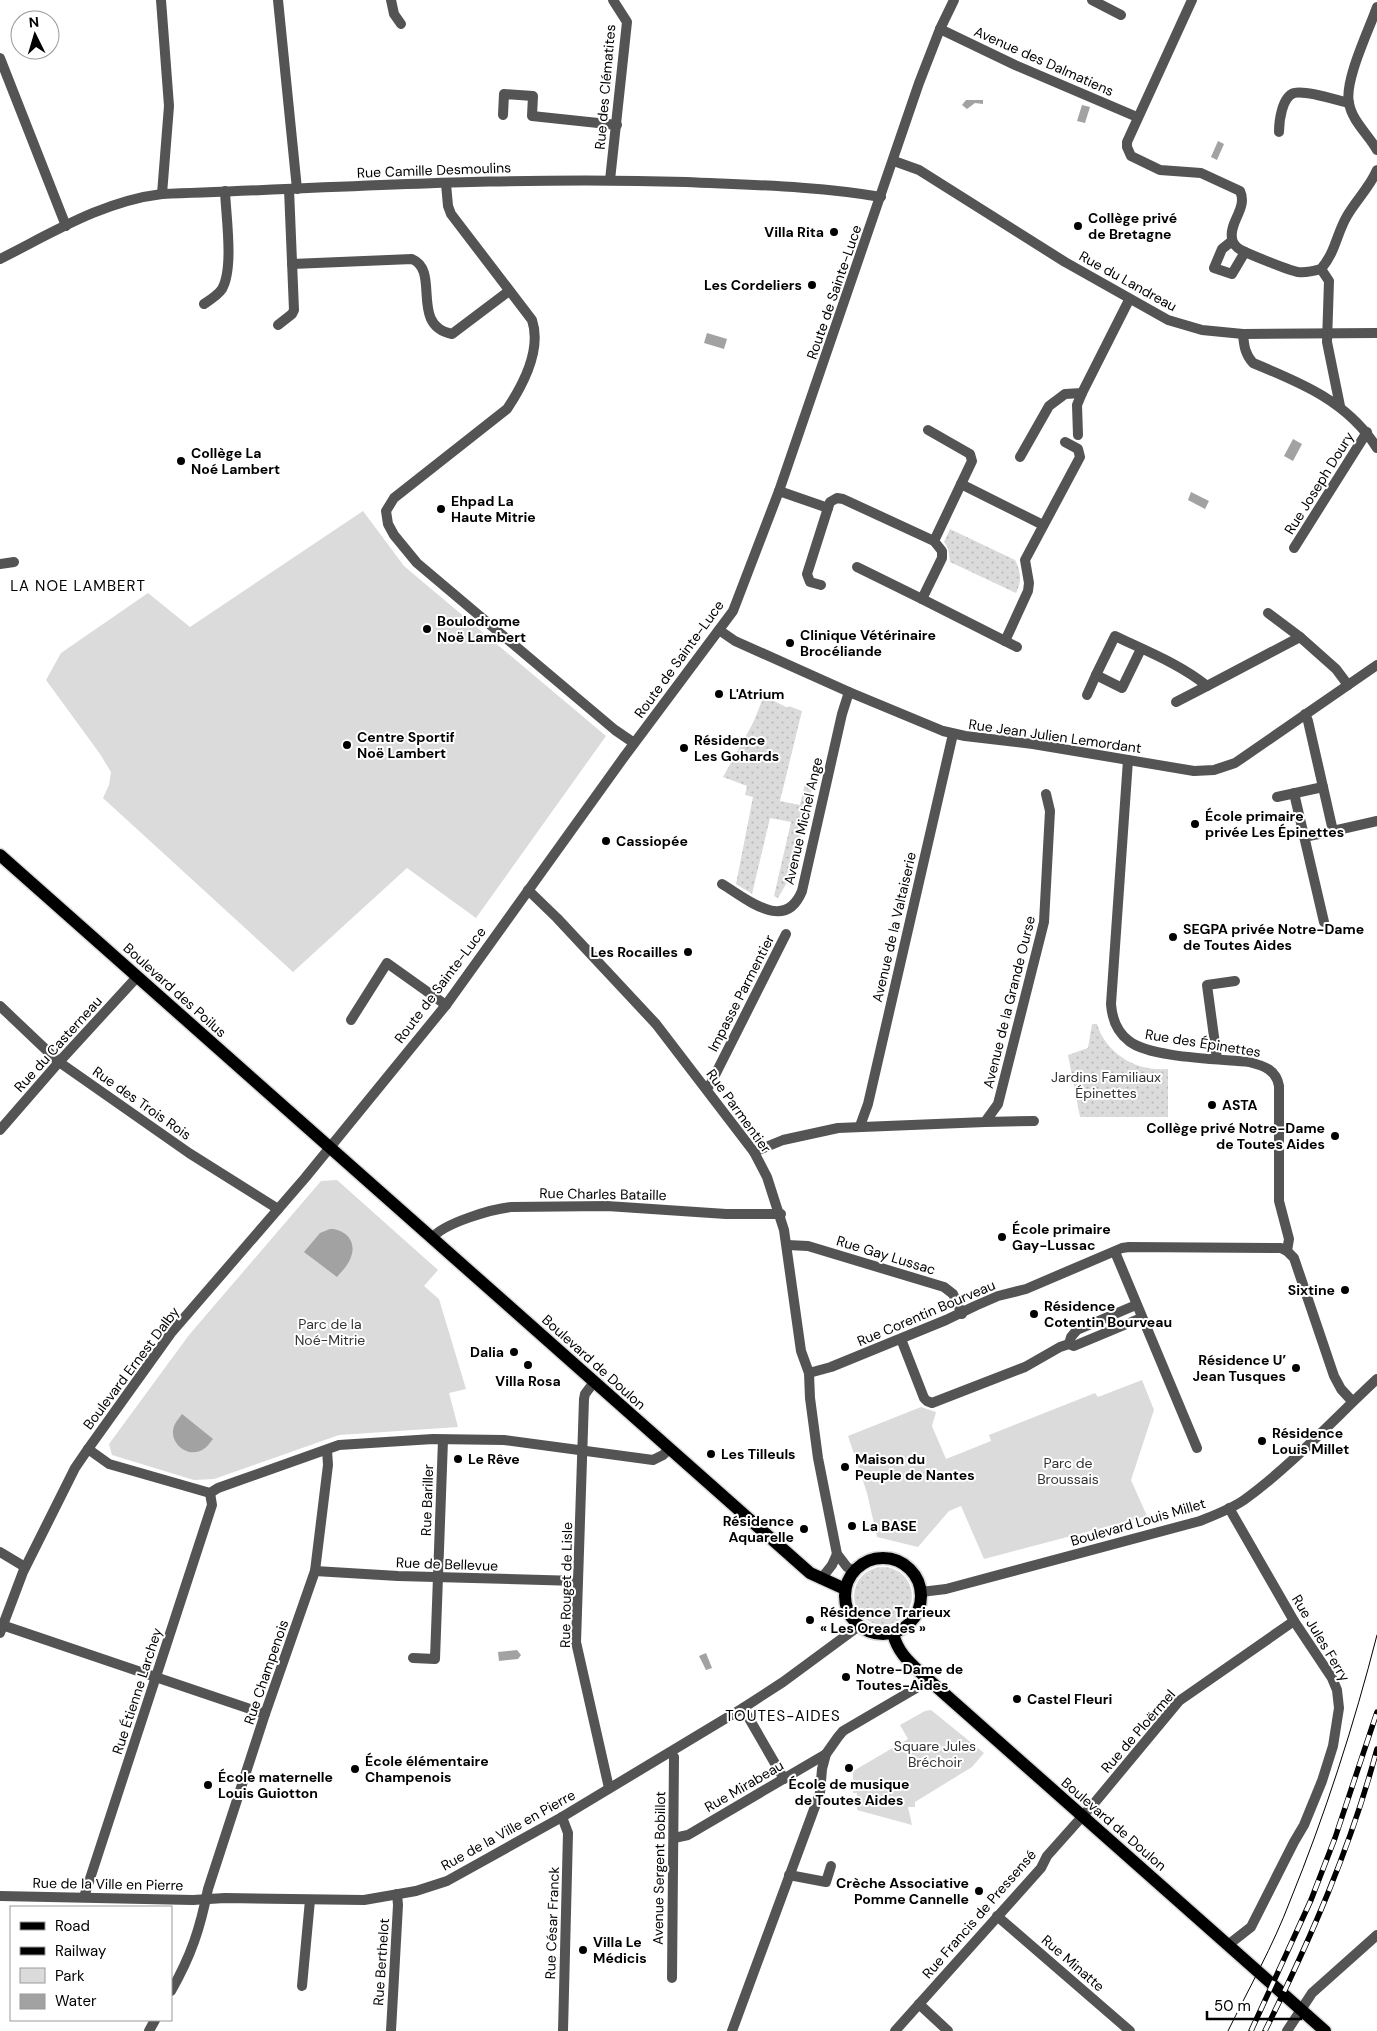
<svg xmlns="http://www.w3.org/2000/svg" width="1377" height="2031" font-family="'DM Sans',sans-serif">
<style>
.grass{fill:url(#grass-dots)}
.park{fill:#dbdbdb}
.water{fill:#a2a2a2}
.lines{fill:none;stroke-linecap:round;stroke-linejoin:round}
.primary-casing{stroke:#dbdbdb;stroke-width:15}
.minor{stroke:#545454;stroke-width:10}
.tertiary{stroke:#545454;stroke-width:10}
.primary{stroke:#000;stroke-width:12}
.tram{stroke:#000;stroke-width:1}
.rail-casing{stroke:#000;stroke-width:5.5}
.rail{stroke:#fff;stroke-width:4;stroke-dasharray:11;stroke-linecap:butt}
.poi-dot{fill:#000;stroke:#fff;stroke-width:2}
.labels{text-anchor:middle;stroke-width:4;stroke-linejoin:round;paint-order:stroke}
.street-label{font-size:14px;fill:#000;stroke:#fff}
.poi-label{font-size:14px;font-weight:bold;fill:#000;stroke:#fff;text-anchor:start}
.park-label{font-size:14px;fill:#323232;stroke:#fff}
.neighbourhood-label{font-size:15px;letter-spacing:1px;fill:#000;stroke:#fff}
</style>
<defs>
<pattern id="grass-dots" width="8" height="8" patternUnits="userSpaceOnUse" patternTransform="scale(1.25)"><rect width="8" height="8" fill="#dbdbdb"/><path d="M2 2h.1M6 6h.1" fill="none" stroke="#bababa" stroke-width="1.8" stroke-linecap="round"/></pattern>
</defs>
<rect width="100%" height="100%" fill="#fff"/>
<g class="grass">
<path d="M950,529l65,31c6,11 7,22 1,33l-66,-31 -2,-14 -4,-6z"/>
<polygon points="764,696 788,708 789,706 802,711 780,801 800,805 805,783 813,785 793,872 778,898 774,896 791,822 770,818 752,894 736,884 753,797 745,795 747,786 723,777 753,723"/>
<path d="M1092,1024h5c9,30 40,48 71,45v48h-88l-12,-62 20,-7z"/>
<circle cx="883" cy="1596" r="29"/>
</g>
<g class="park">
<polygon points="363,511 404,566 606,736 476,918 407,868 293,972 103,798 109,785 111,772 100,754 46,680 61,653 148,593 190,627"/>
<polygon points="337,1180 438,1270 424,1286 439,1299 466,1389 449,1393 458,1427 339,1435 214,1479 194,1480 112,1455 109,1444 189,1335 321,1181"/>
<polygon points="1142,1380 1154,1410 1131,1480 1147,1516 984,1559 961,1506 949,1511 918,1547 877,1537 867,1493 848,1436 921,1407 936,1412 932,1426 946,1459 991,1441 989,1435 1095,1393 1098,1397"/>
<polygon points="931,1710 984,1753 972,1767 915,1802 915,1807 908,1807 912,1825 857,1810 857,1793 853,1793 853,1773 855,1770 908,1739 900,1725 925,1711"/>
</g>
<g class="water">
<polygon points="966,100 983,100 983,104 975,103 967,109 962,105"/>
<polygon points="1082,105 1090,107 1085,123 1077,121"/>
<polygon points="1218,141 1224,144 1217,160 1211,157"/>
<polygon points="707,333 727,339 724,349 704,343"/>
<polygon points="1293,439 1302,444 1293,461 1284,456"/>
<polygon points="1191,492 1209,501 1205,509 1188,500"/>
<path d="M330,1229c15,0 27,12 21,28 -2,7 -9,14 -14,20l-33,-25 16,-19z"/>
<path d="M182,1414l31,25c-2,2 -5,7 -8,9 -16,13 -39,-6 -30,-24 2,-4 5,-7 7,-10z"/>
<polygon points="517,1650 521,1655 518,1659 499,1661 498,1652"/>
<polygon points="706,1653 712,1668 706,1670 699,1656"/>
</g>
<g class="lines">
<defs>
<g id="primary">
<polyline points="0,855 810,1573 845,1589"/>
<circle cx="883" cy="1596" r="38"/>
<path d="M893,1633c4,18 15,28 28,40l404,358"/>
</g>
</defs>
<use href="#primary" class="primary-casing"/>
<g class="minor">
<polyline points="161,0 169,106 162,194"/>
<polyline points="278,0 297,189"/>
<polyline points="391,0 394,14 401,24"/>
<polyline points="1092,0 1121,15"/>
<path d="M1192,0l-65,142v5l4,9 29,14 41,3 39,18c8,17 -11,31 -8,47 0,5 5,10 9,12 10,5 47,20 57,22 8,1 16,-1 23,-3"/>
<path d="M1377,7c-8,23 -33,74 -28,96 3,18 19,31 28,47"/>
<polyline points="940,29 1015,65 1137,117"/>
<polyline points="0,58 66,226"/>
<polyline points="503,115 504,94 533,96 532,116 617,125"/>
<path d="M1279,132c0,-11 3,-35 15,-39 12,-3 42,7 55,10"/>
<polyline points="894,161 919,170 1065,262 1168,320 1202,330 1243,334 1377,333"/>
<polyline points="610,180 627,22 613,0"/>
<path d="M446,184l2,22 3,8 81,106c10,30 -9,65 -25,89l-113,89 -8,13 2,13 6,11 23,28 198,167 19,13"/>
<polyline points="1232,241 1222,249 1214,268 1232,274 1245,252"/>
<path d="M292,264l120,-5c29,12 -3,66 40,75l57,-43"/>
<path d="M204,304c6,-4 14,-9 18,-15 12,-21 4,-72 3,-98"/>
<polyline points="278,325 292,314 294,310 289,189"/>
<path d="M1243,334c1,12 2,20 10,29 49,20 95,39 124,85"/>
<path d="M1340,406l-13,-64 2,-61 -8,-12c15,-18 15,-34 26,-53 9,-16 23,-29 30,-46"/>
<polyline points="928,430 970,454 972,461 934,541"/>
<polyline points="1078,435 1077,405 1082,393"/>
<polyline points="1020,457 1049,406 1065,394 1082,393 1129,300"/>
<polyline points="961,484 1043,525"/>
<polyline points="779,491 828,508 830,502 837,498 843,499 934,541 942,551 942,558 922,599 1005,641 1028,591 1029,583 1025,560 1080,457 1078,449 1065,442"/>
<polyline points="1294,548 1367,432"/>
<polyline points="0,564 14,562"/>
<polyline points="857,567 922,599"/>
<polyline points="821,585 810,582 807,574 828,508"/>
<polyline points="1268,613 1300,637"/>
<polyline points="719,630 735,641 849,692 943,731 965,736 1033,744 1194,771 1214,770 1235,763 1377,665"/>
<polyline points="1005,641 1017,647"/>
<path d="M1141,649l-19,39 -26,-13 19,-39c31,15 65,28 92,50l93,-49 36,32 12,16"/>
<polyline points="1087,695 1096,675"/>
<polyline points="1176,702 1207,686"/>
<polyline points="1305,714 1308,721 1333,831 1377,821"/>
<path d="M1128,760l-17,244c1,15 6,28 18,37 21,17 91,18 120,21 16,4 27,8 30,24v115l10,38 -2,12"/>
<polyline points="1294,793 1324,922"/>
<polyline points="1277,797 1323,787"/>
<polyline points="1304,837 1333,831"/>
<path d="M722,884c25,15 63,49 80,7l40,-177 7,-22"/>
<polyline points="528,890 557,918 656,1024 754,1152 767,1177 784,1230 801,1351 809,1373 810,1398 818,1458 837,1554 847,1567 854,1571"/>
<polyline points="0,1006 59,1062 189,1153 278,1209"/>
<polyline points="351,1020 387,963 446,1005"/>
<polyline points="1217,1059 1207,985 1235,981"/>
<polyline points="707,1089 711,1083 786,934"/>
<polyline points="985,1122 1034,1121"/>
<polyline points="860,1126 868,1104 953,734"/>
<polyline points="0,1130 59,1062 137,977"/>
<polyline points="754,1152 783,1140 838,1128 985,1122 998,1104 1044,922 1050,811 1046,794"/>
<path d="M432,1238c12,-15 60,-29 79,-31l96,-1 119,8h55"/>
<polyline points="787,1245 808,1246 944,1287 953,1294 962,1314"/>
<polyline points="1115,1252 1197,1448"/>
<polyline points="901,1339 924,1398 927,1401 932,1403 1025,1367 1060,1347 1069,1344 1074,1346 1141,1318"/>
<polyline points="1069,1344 1071,1337 1077,1330 1136,1305"/>
<polyline points="809,1373 831,1367 946,1320 975,1306 998,1296 1026,1289 1122,1248 1129,1247 1281,1248 1287,1251 1294,1258 1334,1376 1341,1389 1352,1401"/>
<polyline points="594,1382 585,1394 584,1399 576,1642 609,1788"/>
<polyline points="88,1449 109,1464 210,1493 218,1488 339,1445 433,1439 504,1440 653,1460 663,1455 669,1449"/>
<polyline points="0,1552 25,1567"/>
<polyline points="315,1571 398,1576 578,1581"/>
<polyline points="821,1579 832,1565 837,1554"/>
<polyline points="2,1625 265,1714"/>
<polyline points="413,1658 435,1659 443,1440"/>
<polyline points="743,1708 784,1779"/>
<polyline points="562,1817 568,1833 563,2031"/>
<polyline points="674,1838 688,1835 826,1754"/>
<polyline points="789,1875 826,1882 831,1866"/>
<polyline points="0,1896 193,1900 225,1898 364,1900 416,1891 447,1881 562,1817 743,1708 783,1682 859,1626"/>
<polyline points="84,1897 212,1505 210,1493"/>
<polyline points="997,1916 1130,2031"/>
<polyline points="1228,1945 1251,1927 1294,1842 1304,1825 1322,1781 1333,1746 1339,1708 1337,1690 1332,1678 1294,1621 1229,1508"/>
<polyline points="672,1978 674,1757"/>
<polyline points="302,1986 310,1900"/>
<path d="M171,1991c20,-35 29,-62 37,-102l57,-175 50,-143 13,-106 -1,-15"/>
<polyline points="919,2004 948,2031"/>
<polyline points="149,2031 155,2020"/>
<polyline points="391,2031 398,1905 397,1894"/>
<polyline points="732,2031 820,1793 822,1769 826,1754 838,1737 843,1731 930,1680"/>
<polyline points="895,2031 1041,1868 1047,1856 1096,1801 1179,1701 1294,1621"/>
<polyline points="1287,2031 1312,1993 1377,1935"/>
</g>
<g class="tertiary">
<path d="M0,259c52,-26 103,-58 162,-65 174,-6 349,-18 524,-12 63,3 133,4 195,15"/>
<path d="M921,1592l25,-3 254,-68c15,-6 31,-12 44,-21 47,-34 91,-82 133,-121"/>
<polyline points="0,1633 23,1572 75,1468 88,1449 171,1333 305,1178 446,1005 624,757 733,611 779,491 919,83 940,29 954,0"/>
</g>
<use href="#primary" class="primary"/>
<path class="tram" d="M1228,2031c21,-43 45,-85 62,-130 35,-86 64,-176 87,-266"/>
<defs>
<g id="rail">
<polyline points="1251,2031 1311,1900 1335,1838 1377,1712"/>
<path d="M1265,2031c45,-91 86,-184 112,-282"/>
</g>
</defs>
<use href="#rail" class="rail-casing"/>
<use href="#rail" class="rail"/>
</g>
<g class="poi-dot">
<circle cx="1078" cy="226" r="5"/>
<circle cx="834" cy="232" r="5"/>
<circle cx="812" cy="285" r="5"/>
<circle cx="181" cy="461" r="5"/>
<circle cx="441" cy="509" r="5"/>
<circle cx="427" cy="629" r="5"/>
<circle cx="790" cy="643" r="5"/>
<circle cx="719" cy="694" r="5"/>
<circle cx="347" cy="745" r="5"/>
<circle cx="684" cy="748" r="5"/>
<circle cx="1195" cy="824" r="5"/>
<circle cx="606" cy="841" r="5"/>
<circle cx="1173" cy="937" r="5"/>
<circle cx="688" cy="952" r="5"/>
<circle cx="1212" cy="1105" r="5"/>
<circle cx="1335" cy="1136" r="5"/>
<circle cx="1002" cy="1237" r="5"/>
<circle cx="1345" cy="1290" r="5"/>
<circle cx="1034" cy="1314" r="5"/>
<circle cx="514" cy="1352" r="5"/>
<circle cx="528" cy="1365" r="5"/>
<circle cx="1296" cy="1368" r="5"/>
<circle cx="1262" cy="1441" r="5"/>
<circle cx="711" cy="1454" r="5"/>
<circle cx="458" cy="1459" r="5"/>
<circle cx="845" cy="1467" r="5"/>
<circle cx="852" cy="1526" r="5"/>
<circle cx="804" cy="1529" r="5"/>
<circle cx="810" cy="1620" r="5"/>
<circle cx="846" cy="1677" r="5"/>
<circle cx="1017" cy="1699" r="5"/>
<circle cx="849" cy="1768" r="5"/>
<circle cx="355" cy="1769" r="5"/>
<circle cx="208" cy="1785" r="5"/>
<circle cx="979" cy="1891" r="5"/>
<circle cx="583" cy="1950" r="5"/>
</g>
<g class="labels">
<g class="street-label">
<text transform="translate(1044 61) rotate(24)" y="5">Avenue des Dalmatiens</text>
<text transform="translate(605 87) rotate(-85)" y="5">Rue des Clématites</text>
<text transform="translate(434 170) rotate(-2)" y="5">Rue Camille Desmoulins</text>
<text transform="translate(1128 281) rotate(29)" y="5">Rue du Landreau</text>
<text transform="translate(834 292) rotate(-71)" y="5">Route de Sainte-Luce</text>
<text transform="translate(1319 483) rotate(-58)" y="5">Rue Joseph Doury</text>
<text transform="translate(679 659) rotate(-54)" y="5">Route de Sainte-Luce</text>
<text transform="translate(1055 736) rotate(8)" y="5">Rue Jean Julien Lemordant</text>
<text transform="translate(803 821) rotate(-77)" y="5">Avenue Michel Ange</text>
<text transform="translate(894 927) rotate(-77)" y="5">Avenue de la Valtaiserie</text>
<text transform="translate(440 985) rotate(-53)" y="5">Route de Sainte-Luce</text>
<text transform="translate(175 990) rotate(42)" y="5">Boulevard des Poilus</text>
<text transform="translate(741 993) rotate(-63)" y="5">Impasse Parmentier</text>
<text transform="translate(1009 1002) rotate(-76)" y="5">Avenue de la Grande Ourse</text>
<text transform="translate(1203 1043) rotate(9)" y="5">Rue des Épinettes</text>
<text transform="translate(58 1044) rotate(-48)" y="5">Rue du Casterneau</text>
<text transform="translate(142 1103) rotate(35)" y="5">Rue des Trois Rois</text>
<text transform="translate(739 1111) rotate(54)" y="5">Rue Parmentier</text>
<text transform="translate(603 1194) rotate(1)" y="5">Rue Charles Bataille</text>
<text transform="translate(886 1255) rotate(17)" y="5">Rue Gay Lussac</text>
<text transform="translate(926 1313) rotate(-23)" y="5">Rue Corentin Bourveau</text>
<text transform="translate(594 1362) rotate(42)" y="5">Boulevard de Doulon</text>
<text transform="translate(131 1368) rotate(-53)" y="5">Boulevard Ernest Dalby</text>
<text transform="translate(427 1500) rotate(-88)" y="5">Rue Bariller</text>
<text transform="translate(1138 1522) rotate(-16)" y="5">Boulevard Louis Millet</text>
<text transform="translate(447 1564) rotate(2)" y="5">Rue de Bellevue</text>
<text transform="translate(566 1585) rotate(-89)" y="5">Rue Rouget de Lisle</text>
<text transform="translate(1321 1638) rotate(59)" y="5">Rue Jules Ferry</text>
<text transform="translate(266 1672) rotate(-71)" y="5">Rue Champenois</text>
<text transform="translate(137 1691) rotate(-72)" y="5">Rue Étienne Larchey</text>
<text transform="translate(1138 1731) rotate(-49)" y="5">Rue de Ploërmel</text>
<text transform="translate(744 1786) rotate(-30)" y="5">Rue Mirabeau</text>
<text transform="translate(1114 1824) rotate(41)" y="5">Boulevard de Doulon</text>
<text transform="translate(508 1830) rotate(-29)" y="5">Rue de la Ville en Pierre</text>
<text transform="translate(659 1868) rotate(-89)" y="5">Avenue Sergent Bobillot</text>
<text transform="translate(108 1884) rotate(1)" y="5">Rue de la Ville en Pierre</text>
<text transform="translate(979 1914) rotate(-49)" y="5">Rue Francis de Pressensé</text>
<text transform="translate(552 1923) rotate(-88)" y="5">Rue César Franck</text>
<text transform="translate(381 1962) rotate(-86)" y="5">Rue Berthelot</text>
<text transform="translate(1073 1963) rotate(41)" y="5">Rue Minatte</text>
</g>
<g class="poi-label">
<text x="1088" y="223">Collège privé<tspan x="1088" dy="16">de Bretagne</tspan></text>
<text x="824" y="237" text-anchor="end">Villa Rita</text>
<text x="802" y="290" text-anchor="end">Les Cordeliers</text>
<text x="191" y="458">Collège La<tspan x="191" dy="16">Noé Lambert</tspan></text>
<text x="451" y="506">Ehpad La<tspan x="451" dy="16">Haute Mitrie</tspan></text>
<text x="437" y="626">Boulodrome<tspan x="437" dy="16">Noë Lambert</tspan></text>
<text x="800" y="640">Clinique Vétérinaire<tspan x="800" dy="16">Brocéliande</tspan></text>
<text x="729" y="699">L'Atrium</text>
<text x="357" y="742">Centre Sportif<tspan x="357" dy="16">Noë Lambert</tspan></text>
<text x="694" y="745">Résidence<tspan x="694" dy="16">Les Gohards</tspan></text>
<text x="1205" y="821">École primaire<tspan x="1205" dy="16">privée Les Épinettes</tspan></text>
<text x="616" y="846">Cassiopée</text>
<text x="1183" y="934">SEGPA privée Notre-Dame<tspan x="1183" dy="16">de Toutes Aides</tspan></text>
<text x="678" y="957" text-anchor="end">Les Rocailles</text>
<text x="1222" y="1110">ASTA</text>
<text x="1325" y="1133" text-anchor="end">Collège privé Notre-Dame<tspan x="1325" dy="16">de Toutes Aides</tspan></text>
<text x="1012" y="1234">École primaire<tspan x="1012" dy="16">Gay-Lussac</tspan></text>
<text x="1335" y="1295" text-anchor="end">Sixtine</text>
<text x="1044" y="1311">Résidence<tspan x="1044" dy="16">Cotentin Bourveau</tspan></text>
<text x="504" y="1357" text-anchor="end">Dalia</text>
<text x="1286" y="1365" text-anchor="end">Résidence U’<tspan x="1286" dy="16">Jean Tusques</tspan></text>
<text x="528" y="1386" text-anchor="middle">Villa Rosa</text>
<text x="1272" y="1438">Résidence<tspan x="1272" dy="16">Louis Millet</tspan></text>
<text x="721" y="1459">Les Tilleuls</text>
<text x="468" y="1464">Le Rêve</text>
<text x="855" y="1464">Maison du<tspan x="855" dy="16">Peuple de Nantes</tspan></text>
<text x="794" y="1526" text-anchor="end">Résidence<tspan x="794" dy="16">Aquarelle</tspan></text>
<text x="862" y="1531">La BASE</text>
<text x="820" y="1617">Résidence Trarieux<tspan x="820" dy="16">« Les Oreades »</tspan></text>
<text x="856" y="1674">Notre-Dame de<tspan x="856" dy="16">Toutes-Aides</tspan></text>
<text x="1027" y="1704">Castel Fleuri</text>
<text x="365" y="1766">École élémentaire<tspan x="365" dy="16">Champenois</tspan></text>
<text x="218" y="1782">École maternelle<tspan x="218" dy="16">Louis Guiotton</tspan></text>
<text x="849" y="1789" text-anchor="middle">École de musique<tspan x="849" dy="16">de Toutes Aides</tspan></text>
<text x="969" y="1888" text-anchor="end">Crèche Associative<tspan x="969" dy="16">Pomme Cannelle</tspan></text>
<text x="593" y="1947">Villa Le<tspan x="593" dy="16">Médicis</tspan></text>
</g>
<g class="park-label">
<text x="1106" y="1082">Jardins Familiaux<tspan x="1106" dy="16">Épinettes</tspan></text>
<text x="330" y="1329">Parc de la<tspan x="330" dy="16">Noé-Mitrie</tspan></text>
<text x="1068" y="1468">Parc de<tspan x="1068" dy="16">Broussais</tspan></text>
<text x="935" y="1751">Square Jules<tspan x="935" dy="16">Bréchoir</tspan></text>
</g>
<g class="neighbourhood-label">
<text x="78" y="591">LA NOE LAMBERT</text>
<text x="783" y="1721">TOUTES-AIDES</text>
</g>
</g>
<rect x="10" y="1906" width="162" height="115" fill="#ffffff" stroke="#999999"/>
<rect x="20" y="1922" width="25" height="8" fill="#000000" stroke="#999999"/>
<text x="55" y="1931" font-size="15" fill="#000000">Road</text>
<rect x="20" y="1947" width="25" height="8" fill="#000000" stroke="#999999"/>
<text x="55" y="1956" font-size="15" fill="#000000">Railway</text>
<rect x="20" y="1968" width="25" height="15" fill="#dbdbdb" stroke="#999999"/>
<text x="55" y="1981" font-size="15" fill="#000000">Park</text>
<rect x="20" y="1994" width="25" height="15" fill="#a2a2a2" stroke="#999999"/>
<text x="55" y="2006" font-size="15" fill="#000000">Water</text>
<g transform="translate(35 35) rotate(355)"><circle r="24" fill="#ffffff" stroke="#999999"/>
<path d="M0-4L9 19L0 12L-9 19Z" fill="#000000"/>
<text y="-8" font-size="14" font-weight="bold" text-anchor="middle" fill="#000000">N</text>
</g>
<path d="M1207 2011v8h94v-8" fill="none" stroke="#000000" stroke-width="2.5"/>
<text x="1214" y="2011" font-size="15" fill="#000000" stroke="#ffffff" stroke-width="4" paint-order="stroke">50 m</text>
</svg>
